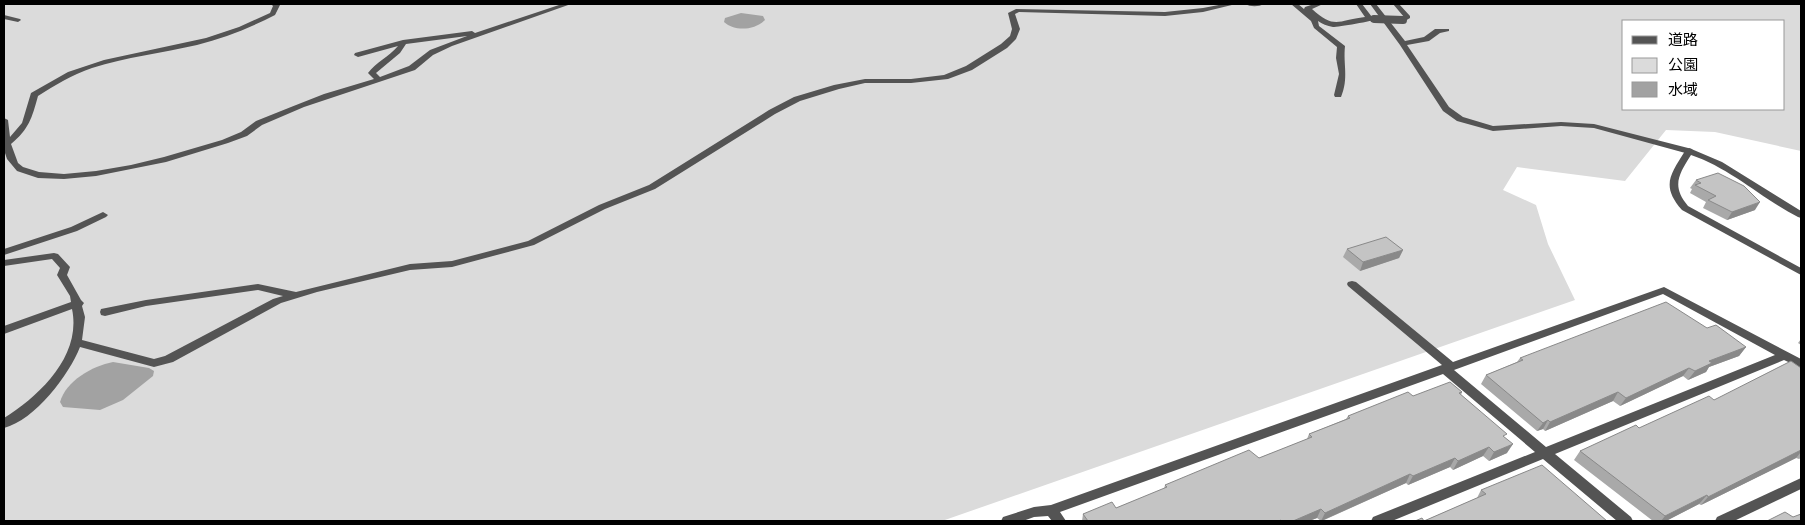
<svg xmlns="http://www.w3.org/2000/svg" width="1805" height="525" font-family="Karla,'Noto Sans JP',sans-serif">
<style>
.green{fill:#dbdbdb;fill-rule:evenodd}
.water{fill:#a2a2a2}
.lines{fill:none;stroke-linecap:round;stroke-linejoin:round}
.service{fill:#545454;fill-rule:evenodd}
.minor{fill:#545454;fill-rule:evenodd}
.service-bridge{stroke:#545454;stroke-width:8}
.wall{fill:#a9a9a9}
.shaded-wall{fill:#898989}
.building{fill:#c4c4c4;stroke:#898989}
</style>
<rect width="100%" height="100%" fill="#fff"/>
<path class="green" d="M4,4h1797v147l-86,-19 -49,-2 -41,51 -108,-14 -14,23 33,15 12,39 27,56 -633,221h-938zM1624,21h160v88h-160z"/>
<g class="water">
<path d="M741,13l22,3 2,4c-10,10 -30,12 -41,2l1,-4z"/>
<path d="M113,362l36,6 5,3 -1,5 -30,24 -23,10 -37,-3 -3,-5c6,-21 32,-36 53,-40z"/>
</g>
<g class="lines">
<g class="service">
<path d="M271,4l9,1 -5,10c-25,13 -51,23 -78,30 -35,8 -71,12 -105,23 -20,7 -37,17 -54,28 -6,22 -9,33 -27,48l7,19 5,4 16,5 25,2 32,-3 35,-6 33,-8 58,-17 19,-8 15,-11 35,-14 33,-13 50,-15 -6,-6c8,-11 21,-16 30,-27l-40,11 -4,-2 1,-2 48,-13 69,-9 3,2 87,-29h9l-119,42 -19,9 -18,15 -111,37 -42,18 -15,11 -19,7 -62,19 -70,14 -32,3 -26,-1 -21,-7 -10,-12 -3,-9v-32l4,2 2,17 12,-14 9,-30 37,-21 36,-12 102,-22 33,-11 31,-14 3,-7zM467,36l-37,14 -21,16 -29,11 -4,-4 24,-20 6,-9z"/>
<path d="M1224,4h12l-33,8 -38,4 -146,-4 -4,2 5,15 -4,10 -9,9 -35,22 -24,9 -37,4h-46l-26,6 -39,12 -25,13 -120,75 -50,20 -71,36 -82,22 -42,3 -93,22 -36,11 -108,59 -19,5 -74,-20c-11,28 -45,73 -76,81v-10c35,-22 78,-62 68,-109l-68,25v-8l67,-24 -1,-6 -13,-21 3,-7 -8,-9 -48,7v-6l50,-7 4,1 12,13 -3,8 14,25 3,3 -2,3 3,11 -3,23 72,19 11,-3 108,-57 10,-3 -25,-6 -112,16 -41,10 -4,-1 -1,-3 1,-3 45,-9 112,-16 38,8 114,-28 42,-3 76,-20 71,-36 50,-20 120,-75 25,-13 40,-12 31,-6h46l33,-4 22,-9 35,-22 9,-8 2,-7 -4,-16 8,-4 149,3 38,-4z"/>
<path d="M1246,4h17c-3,3 -14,3 -17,0z"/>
<path d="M1291,4h7l6,5 1,-2 9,-3h9l-11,5c23,21 26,11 53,8l-9,-13h6l10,13 5,2c-3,2 -39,8 -44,8 -6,-1 -11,-3 -15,-6l1,5 26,20c-2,19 4,32 -4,51h-6l-1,-2 5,-21 -3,-16 1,-11 -23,-19 -3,-7z"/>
<polygon points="1370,4 1376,4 1405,41 1424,37 1435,29 1449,29 1449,31 1440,33 1429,41 1407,45 1449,107 1463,117 1493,126 1561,122 1594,124 1692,149 1693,151 1689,154 1594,128 1561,126 1493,131 1457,121 1443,111 1400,45"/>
<polygon points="1393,4 1399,4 1410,16 1410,18 1405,21 1401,21 1400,20 1404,17"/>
<polygon points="4,15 20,19 21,20 18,22 4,19"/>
<polygon points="103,212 108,215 106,217 77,231 4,255 4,249 71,227"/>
</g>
<g class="minor">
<path d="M1689,148l33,14 79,49v7l-3,-1c-37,-19 -68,-49 -107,-62 -12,19 -20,31 -3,51l113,62v7l-119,-65c-21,-24 -12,-35 3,-59z"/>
<path d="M1352,281l4,1 97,80 211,-75 137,72v9l-17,-8 -229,94 76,63 2,4h-16l-74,-62 -151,62h-21l2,-4 162,-65 -92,-78 -383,138 6,9h-14l-4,-5 -14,1 -11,4h-22l2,-4 31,-10 17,-2 391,-140 -94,-79 -1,-2 1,-2zM1663,294l112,61 -229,92 -92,-77z"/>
<polygon points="1801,478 1801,489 1734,521 1715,521 1717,517"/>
</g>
<polyline class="service-bridge" points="1374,19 1403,20"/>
</g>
<g class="wall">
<polygon points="1696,180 1755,210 1727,220 1703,208 1706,202 1690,193 1692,189 1690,188"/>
<polygon points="1347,249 1403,250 1399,258 1360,271 1343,257"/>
<polygon points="1707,328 1746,347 1739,356 1709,367 1706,372 1688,380 1683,376 1620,406 1613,401 1545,431 1543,429 1537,431 1481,384 1486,375 1517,362 1520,358"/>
<polygon points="1801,339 1801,345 1798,343"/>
<polygon points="1801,368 1801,458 1799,459 1796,458 1701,505 1699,504 1666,521 1653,521 1574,460 1580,451 1714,400"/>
<polygon points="1462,392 1461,395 1505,438 1507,453 1489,461 1483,456 1453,470 1450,467 1408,485 1406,483 1322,521 1321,521 1317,518 1309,521 1082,521 1083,514 1116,508 1164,489 1165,485 1259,458 1307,439 1309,434 1346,419 1348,416 1413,396"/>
<polygon points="1481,490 1607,521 1424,521 1477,498"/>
</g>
<g class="shaded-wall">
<polygon points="1760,202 1755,210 1727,220 1732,212"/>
<polygon points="1403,250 1399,258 1360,271 1363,262"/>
<polygon points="1746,347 1739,356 1709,367 1706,372 1688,380 1695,371 1709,361"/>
<polygon points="1689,368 1683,376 1620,406 1626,398"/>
<polygon points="1618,392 1613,401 1545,431 1550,422"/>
<polygon points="1548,420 1543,429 1537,431 1543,423"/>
<polygon points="1513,444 1507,453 1489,461 1494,452"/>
<polygon points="1489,447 1483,456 1453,470 1458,461"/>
<polygon points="1801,450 1801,452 1796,458 1701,505 1708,497"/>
<polygon points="1455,458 1450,467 1408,485 1413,476"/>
<polygon points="1410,474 1406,483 1321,521 1325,513"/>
<polygon points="1707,495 1699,504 1666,521 1661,521 1665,516"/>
<polygon points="1321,509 1317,518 1309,521 1293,521"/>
</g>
<g class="building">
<polygon points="1718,173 1744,186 1760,202 1732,212 1708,200 1716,196 1695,185 1701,183 1696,180"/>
<polygon points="1386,237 1403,250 1363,262 1347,249"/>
<polygon points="1666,302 1707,328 1716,325 1746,347 1709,361 1712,363 1695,371 1689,368 1626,398 1618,392 1550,422 1548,420 1543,423 1486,375 1523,360 1520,358"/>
<polygon points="1791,361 1801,368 1801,450 1708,497 1707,495 1665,516 1580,451 1636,425 1639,428 1709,396 1714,400"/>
<polygon points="1450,382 1462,392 1459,393 1507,434 1503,436 1513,444 1494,452 1489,447 1458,461 1455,458 1413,476 1410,474 1325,513 1321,509 1293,521 1282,521 1281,520 1279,521 1088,521 1083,514 1112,502 1116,508 1167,487 1165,485 1249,450 1259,458 1312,437 1309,434 1350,418 1348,416 1408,392 1413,396"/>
<polygon points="1542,465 1607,521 1415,521 1422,518 1424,521 1486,494 1481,490"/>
<polygon points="1785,512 1793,517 1801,514 1801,521 1767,521"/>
</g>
<rect width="1805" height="525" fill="none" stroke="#000000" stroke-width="10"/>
<rect x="1622" y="20" width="162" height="90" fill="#ffffff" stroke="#999999"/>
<rect x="1632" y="36" width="25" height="8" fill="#545454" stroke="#999999"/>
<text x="1668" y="45" font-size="15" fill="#000000">道路</text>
<rect x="1632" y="58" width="25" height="15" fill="#dbdbdb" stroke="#999999"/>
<text x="1668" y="70" font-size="15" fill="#000000">公園</text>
<rect x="1632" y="82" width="25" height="15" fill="#a2a2a2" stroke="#999999"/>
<text x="1668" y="95" font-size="15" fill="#000000">水域</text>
</svg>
